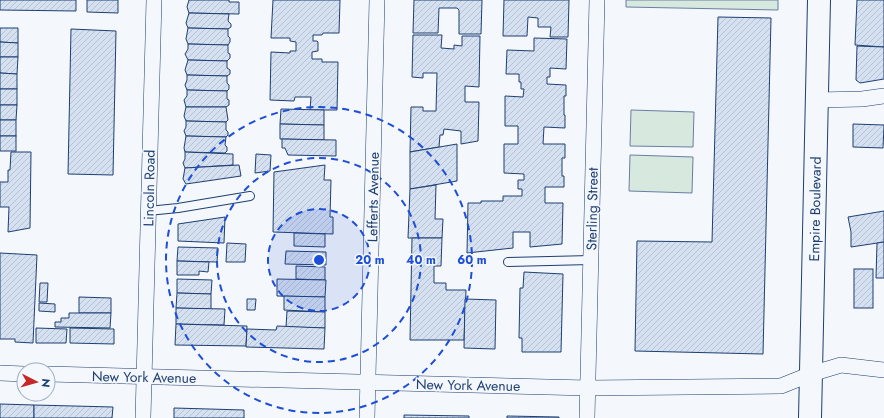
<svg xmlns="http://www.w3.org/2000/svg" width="884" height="418" font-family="Jost,sans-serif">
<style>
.green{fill:#d7e8df;stroke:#687fa3}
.building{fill:url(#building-hatch);stroke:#1d3f73}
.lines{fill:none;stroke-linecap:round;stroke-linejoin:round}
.lane-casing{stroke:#1d3f73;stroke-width:10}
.street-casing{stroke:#1d3f73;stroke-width:16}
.secondary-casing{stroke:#1d3f73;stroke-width:24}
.lane{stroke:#f4f7fb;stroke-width:8}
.street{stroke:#f4f7fb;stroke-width:15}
.secondary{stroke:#f4f7fb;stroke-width:22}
.ring{fill:none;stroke:#1d4ed8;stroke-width:2;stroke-dasharray:7 5}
.labels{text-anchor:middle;stroke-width:3;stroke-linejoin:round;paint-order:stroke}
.street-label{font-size:14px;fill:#1d3f73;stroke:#f4f7fb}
.centre{fill:#1d4ed8;stroke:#f4f7fb;stroke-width:2}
.ring-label{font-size:12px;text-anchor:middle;font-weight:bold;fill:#1d4ed8;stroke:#f4f7fb;stroke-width:3;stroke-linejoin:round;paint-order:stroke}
</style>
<defs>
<pattern id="building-hatch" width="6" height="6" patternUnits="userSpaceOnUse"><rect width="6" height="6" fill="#d5e0f0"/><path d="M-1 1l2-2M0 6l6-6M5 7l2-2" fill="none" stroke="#b6c1d1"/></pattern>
</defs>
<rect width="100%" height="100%" fill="#f4f7fb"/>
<g class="green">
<polygon points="626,0 778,0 778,10 626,7"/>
<polygon points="631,110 694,112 693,147 630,146"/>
<polygon points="630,155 693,157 692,193 629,191"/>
</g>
<g class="building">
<polygon points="0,0 76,0 76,11 0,10"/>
<polygon points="87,0 118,0 118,13 87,12"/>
<polygon points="189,0 229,0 229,2 239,2 239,14 189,13 187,7"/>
<polygon points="273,0 340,0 339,33 323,33 322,35 313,35 313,41 317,41 318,42 318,51 312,52 312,59 322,59 322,62 338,62 337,110 310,110 311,97 295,97 294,101 270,100 271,52 290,53 290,51 296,51 296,42 290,41 290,38 271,38"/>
<polygon points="414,0 482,0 481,34 459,34 459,10 457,8 439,8 438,33 413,33"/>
<polygon points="504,0 569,0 568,37 550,37 551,27 538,27 538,18 528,17 527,36 503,36"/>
<polygon points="857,0 884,0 884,47 855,45"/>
<polygon points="189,13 229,14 228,21 231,24 231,27 228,29 188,28 186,23"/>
<polygon points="718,17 771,18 763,354 635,351 637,241 712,242"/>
<polygon points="0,28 18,28 18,43 0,42"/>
<polygon points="188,28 228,29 228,36 230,38 230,42 228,45 188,44 186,39"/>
<polygon points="71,29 116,31 113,175 68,174"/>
<polygon points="413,35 442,35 441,48 454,49 454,45 462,46 462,36 480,36 479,87 465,86 465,102 479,102 478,141 461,144 461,131 444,129 443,135 440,135 439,147 410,152 411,107 423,107 423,111 436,111 437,73 423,73 423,78 412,77"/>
<polygon points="534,38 567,39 566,69 550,68 550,77 547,77 547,84 566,85 566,96 564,96 564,115 565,115 565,128 544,127 543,144 565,144 565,158 562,158 562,176 564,176 564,187 545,187 545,203 563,203 562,244 530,247 530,232 513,232 513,248 467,253 468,203 481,203 481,201 503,201 503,196 522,196 522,189 518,189 518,180 524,180 524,174 504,173 504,144 518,144 518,126 505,126 505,96 523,97 524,89 521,89 521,82 519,82 519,74 506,74 507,50 534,51"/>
<polygon points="0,42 18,43 18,57 0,57"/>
<polygon points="188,44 228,45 228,53 230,54 230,58 227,61 188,60 185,54 188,49"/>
<polygon points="857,46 884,47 884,79 860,83 856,80"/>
<polygon points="0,57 18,57 17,74 0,73"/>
<polygon points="188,60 227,61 227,68 230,70 230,74 227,76 187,75 185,70"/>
<polygon points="0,73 17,74 17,89 0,89"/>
<polygon points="187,75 227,76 227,83 229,85 229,89 227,91 187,90 185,85 187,80"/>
<rect x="0" y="89" width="17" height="16"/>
<polygon points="187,90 227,91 227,99 229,100 229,105 226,107 186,107 184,100 187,96"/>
<polygon points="0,105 17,105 16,120 0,120"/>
<polygon points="186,107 226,107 228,120 226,122 186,121 184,116"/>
<polygon points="281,109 324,110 324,125 280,124"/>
<rect x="0" y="120" width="16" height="16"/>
<polygon points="186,121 226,122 226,130 228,132 228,135 226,137 186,136 184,131 186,127"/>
<polygon points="280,124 324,125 324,140 280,139"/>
<polygon points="853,124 884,125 883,148 853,147"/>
<rect x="0" y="136" width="16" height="15"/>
<polygon points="186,136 226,137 225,145 227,147 227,151 225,153 185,152 184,148"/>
<polygon points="282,139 336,140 336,156 288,155 285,148 282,148"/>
<polygon points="457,144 457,181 410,189 410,152"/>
<polygon points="11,152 31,152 30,228 8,232 9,207 0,207 0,182 8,182 8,170 10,170"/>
<polygon points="185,152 233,154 233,165 185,168 183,163 185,159"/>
<polygon points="256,154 271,155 270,171 255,173"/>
<polygon points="239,165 241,176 186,184 183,179 185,168"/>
<polygon points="325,165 324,180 331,180 330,217 333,217 333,234 273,232 274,172"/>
<polygon points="436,185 435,219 443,219 442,238 408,238 410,189"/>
<polygon points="884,211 884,242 851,247 851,232 848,217"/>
<polygon points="225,217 224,243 178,241 178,224"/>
<polygon points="294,233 325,234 325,247 294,246"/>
<polygon points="412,238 442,238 441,266 434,266 434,283 446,283 446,290 466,290 464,340 410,340"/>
<polygon points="884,242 884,278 876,278 877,243"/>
<polygon points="227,243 246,244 245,262 226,262"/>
<polygon points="178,247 218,248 217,262 177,261"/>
<polygon points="286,251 326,252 326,265 285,264"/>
<polygon points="0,253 37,255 33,343 15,342 15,339 0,339"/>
<polygon points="177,261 209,262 208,272 199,271 199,275 177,275"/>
<polygon points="296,266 325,267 325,280 296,279"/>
<rect x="854" y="269" width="19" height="39"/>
<polygon points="524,272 563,274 561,352 522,352 522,338 519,338 520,288 523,288"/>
<polygon points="177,279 212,280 211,294 177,293"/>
<polygon points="277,279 326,280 325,297 277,296"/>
<polygon points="40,283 48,283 47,302 39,302"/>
<polygon points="177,293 211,294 211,309 176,308"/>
<polygon points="284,296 325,297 325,312 284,310"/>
<polygon points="79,297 111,298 111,313 79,313"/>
<polygon points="247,299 256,299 255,310 247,310"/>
<polygon points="465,299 496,300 495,349 464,348"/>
<polygon points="39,303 55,304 55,312 39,311"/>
<polygon points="176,308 225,309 224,325 176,324"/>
<polygon points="287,311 325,312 325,328 286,327"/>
<polygon points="69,313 111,313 110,328 55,327 55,322 61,322 61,318 69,318"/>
<polygon points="176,324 247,326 246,346 175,345"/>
<polygon points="277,326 325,328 324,349 246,347 247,329 276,330"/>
<polygon points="36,328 67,329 66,343 36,343"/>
<polygon points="70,328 114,329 114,344 70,343"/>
<polygon points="0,404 34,405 34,418 0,418"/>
<polygon points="34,405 113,407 112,418 34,418"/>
<polygon points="174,408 244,410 244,418 174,418"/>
<polygon points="404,415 469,416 469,418 404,418"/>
<polygon points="507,416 559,417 559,418 507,418"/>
</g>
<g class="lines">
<defs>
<g id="lane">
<polyline points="148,211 178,208 250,196"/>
<polyline points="508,262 591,260"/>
</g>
<g id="street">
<polyline points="817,100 862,99 884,96"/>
<polyline points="0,373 24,374"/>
<polyline points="48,374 588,388 781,386 811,374 841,365 884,370"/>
<polyline points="143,418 154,0"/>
<polyline points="367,418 377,0"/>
<polyline points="587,418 597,0"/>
</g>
<polyline id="secondary" points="810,418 819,0"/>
</defs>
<use href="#lane" class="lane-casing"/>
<use href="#street" class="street-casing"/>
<use href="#secondary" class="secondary-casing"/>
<use href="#lane" class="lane"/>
<use href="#street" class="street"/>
<use href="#secondary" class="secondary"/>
</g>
<circle cx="319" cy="260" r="51" fill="#1d4ed8" fill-opacity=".12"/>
<g class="ring">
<circle cx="319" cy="260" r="51"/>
<circle cx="319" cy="260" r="102"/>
<circle cx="319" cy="260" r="153"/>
</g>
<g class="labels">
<g class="street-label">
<text transform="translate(149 188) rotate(-89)" y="5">Lincoln Road</text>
<text transform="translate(373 197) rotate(-89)" y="5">Lefferts Avenue</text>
<text transform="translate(592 209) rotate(-89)" y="5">Sterling Street</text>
<text transform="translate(815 209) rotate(-89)" y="5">Empire Boulevard</text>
<text transform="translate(144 377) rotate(1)" y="5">New York Avenue</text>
<text transform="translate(468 385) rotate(1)" y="5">New York Avenue</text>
</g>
</g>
<circle cx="319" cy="260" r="6" class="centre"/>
<g class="ring-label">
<text x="370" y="264">20 m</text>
<text x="421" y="264">40 m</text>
<text x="472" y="264">60 m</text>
</g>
<g transform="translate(36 382) rotate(96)"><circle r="19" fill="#f4f7fb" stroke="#9eadc5"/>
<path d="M0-3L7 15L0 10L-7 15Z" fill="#c62828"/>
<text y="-6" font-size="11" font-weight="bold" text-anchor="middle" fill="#1d3f73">N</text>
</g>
</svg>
